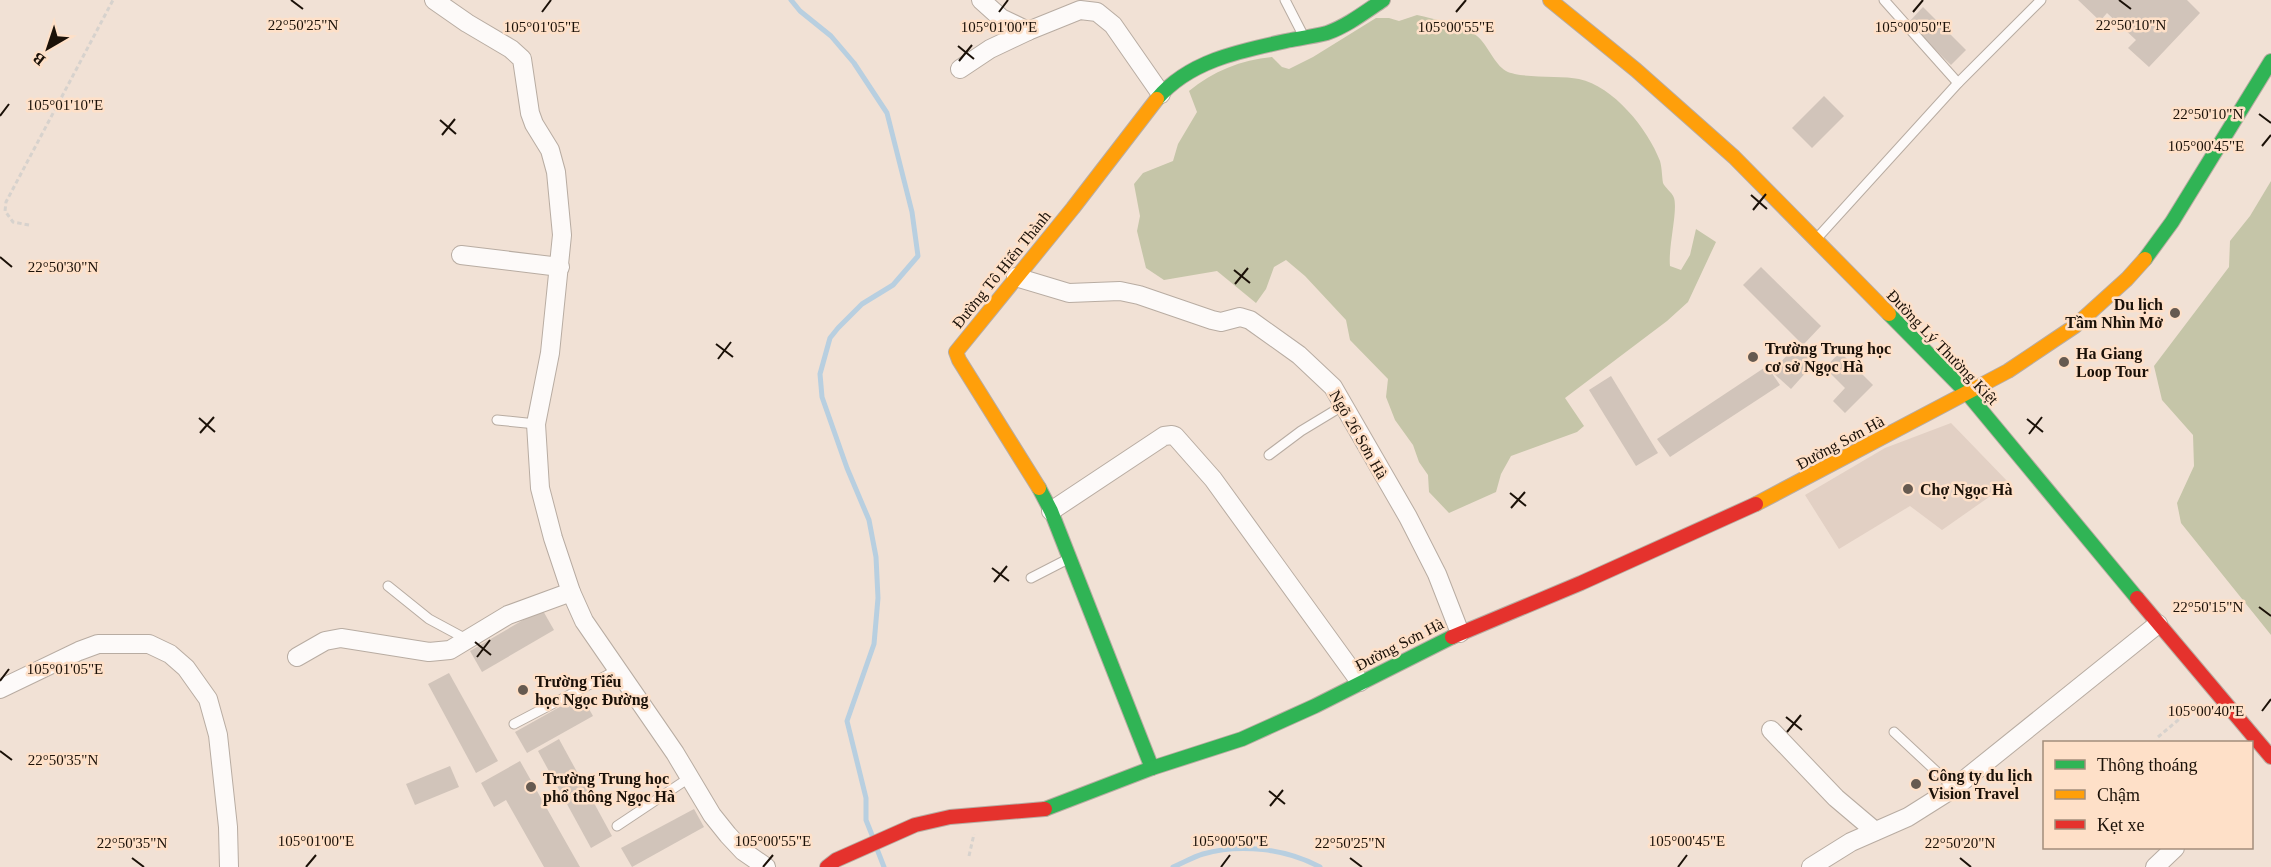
<svg xmlns="http://www.w3.org/2000/svg" width="2271" height="867" font-family="'Times New Roman',serif">
<style>
.commercial{fill:#e2d0c4}
.forest{fill:#c5c5a8}
.lines{fill:none;stroke-linecap:round;stroke-linejoin:round}
.stream{stroke:#b8cfe0;stroke-width:5}
.building{fill:#d1c4ba}
.lane-casing{stroke:#b8aca2;stroke-width:11}
.street-casing{stroke:#b8aca2;stroke-width:20}
.fast-casing{stroke:#b8aca2;stroke-width:16}
.slow-casing{stroke:#b8aca2;stroke-width:16}
.jam-casing{stroke:#b8aca2;stroke-width:16}
.path{stroke:#d7d2cd;stroke-width:3;stroke-dasharray:4.5 3;stroke-linecap:butt}
.lane{stroke:#fdfaf9;stroke-width:9}
.street{stroke:#fdfaf9;stroke-width:18}
.fast{stroke:#30b455;stroke-width:14}
.slow{stroke:#ff9f0a;stroke-width:14}
.jam{stroke:#e5322d;stroke-width:14}
.ticks{fill:none;stroke:#1b1108;stroke-width:2}
.poi-dot{fill:#665a50;stroke:#fee0c8;stroke-width:2}
.labels{text-anchor:middle;stroke-width:5;stroke-linejoin:round;paint-order:stroke}
.street-label{font-size:16px;fill:#1b1108;stroke:#fee0c8}
.poi-label{font-size:16px;font-weight:bold;fill:#1b1108;stroke:#fee0c8;text-anchor:start}
.ticks-label{font-size:15px;text-anchor:middle;fill:#1b1108;stroke:#fee0c8;stroke-width:5;stroke-linejoin:round;paint-order:stroke}
</style>
<rect width="100%" height="100%" fill="#f1e1d5"/>
<polygon class="commercial" points="1951,423 2009,483 1942,530 1910,506 1839,549 1805,495 1885,448"/>
<g class="forest">
<path d="M1417,15c17,4 47,10 60,21 11,9 17,28 29,35 15,8 55,4 73,8 34,7 69,50 81,82 2,7 2,16 3,22 2,5 9,9 11,15 4,13 -6,49 -4,68l11,4 9,-15 6,-26 20,13 -28,60 -21,19 -102,77 19,28 -7,6 -66,24 -10,18 -5,18 -47,21 -20,-21 -1,-17 -9,-13 -6,-17 -18,-25 -9,-23 2,-18 -38,-39 -4,-20 -41,-44 -19,-16 -12,7 -8,22 -10,14 -39,-32 -53,9 -18,-12 -9,-37 3,-15 -6,-32 9,-11 30,-12 5,-17 19,-32 -8,-21c24,-20 52,-31 83,-34l10,10 7,2 24,-12 63,-39h13l10,3z"/>
<polygon points="2271,181 2271,635 2181,523 2177,503 2194,466 2193,435 2162,400 2154,366 2229,267 2230,241 2250,216"/>
</g>
<g class="lines">
<g class="stream">
<polyline points="791,0 800,11 831,36 854,63 887,113 912,212 918,256 893,285 862,304 838,328 830,338 820,374 822,397 847,468 869,520 876,557 878,598 874,644 847,721 866,798 866,820 872,835"/>
<polyline points="877,849 884,867"/>
<path d="M1173,867c10,-4 20,-10 30,-13 38,-11 83,-5 117,13"/>
</g>
</g>
<g class="building">
<polygon points="2078,0 2187,0 2200,13 2149,67 2128,48 2136,40 2107,13 2100,21"/>
<polygon points="1923,7 1966,50 1951,65 1908,23"/>
<polygon points="1824,96 1844,116 1812,148 1792,128"/>
<polygon points="1761,267 1821,326 1803,345 1743,285"/>
<polygon points="1798,343 1817,360 1791,389 1772,372"/>
<polygon points="1840,352 1873,385 1845,413 1833,401 1845,388 1825,368"/>
<polygon points="1767,366 1780,385 1670,457 1657,439"/>
<polygon points="1611,376 1658,453 1636,466 1589,390"/>
<polygon points="542,609 554,630 482,672 470,651"/>
<polygon points="449,673 498,761 476,773 428,684"/>
<polygon points="581,695 593,716 527,753 515,732"/>
<polygon points="559,739 612,836 591,848 538,751"/>
<polygon points="520,761 580,867 544,867 506,800 494,807 481,783"/>
<polygon points="450,766 459,787 415,805 406,784"/>
<polygon points="694,809 704,827 632,867 621,848"/>
</g>
<g class="lines">
<defs>
<g id="lane">
<polyline points="1285,0 1303,35"/>
<polyline points="1884,0 1958,83"/>
<polyline points="1819,236 1958,83 2041,0"/>
<polyline points="497,420 536,424"/>
<polyline points="1269,455 1301,431 1344,405"/>
<polyline points="1031,578 1068,559"/>
<polyline points="388,586 429,619 468,640"/>
<polyline points="514,724 617,670"/>
<polyline points="1894,732 1954,788"/>
<polyline points="617,826 689,778"/>
</g>
<g id="street">
<polyline points="434,0 467,23 511,49 522,59 530,113 534,124 550,150 556,172 562,235 550,353 536,424 540,488 553,538 571,592 584,621 675,753 712,815 728,835 743,851 766,867"/>
<polyline points="981,0 1001,18 1028,31 1080,10 1097,12 1113,25 1161,94"/>
<polyline points="960,69 990,49 1028,31"/>
<polyline points="461,255 560,267"/>
<polyline points="1016,277 1069,293 1120,291 1139,295 1212,320 1221,322 1240,317 1250,320 1299,355 1333,387 1408,517 1437,574 1460,633"/>
<polyline points="1051,511 1164,436 1172,435 1175,436 1213,479 1360,682"/>
<polyline points="297,657 325,641 341,638 429,652 450,650 508,615 571,592"/>
<polyline points="0,689 79,651 98,644 149,644 170,654 186,668 208,699 218,735 228,827 229,867"/>
<polyline points="1771,730 1836,798 1875,831"/>
<polyline points="1811,867 1851,842 1908,817 1954,788 2158,624"/>
<polyline points="2155,867 2175,848"/>
</g>
<g id="fast">
<path d="M1157,99c32,-39 87,-49 134,-59 11,-2 24,-4 36,-7 20,-7 38,-21 56,-33"/>
<polyline points="2145,259 2172,222 2271,61"/>
<polyline points="1889,314 1967,393 2137,598"/>
<polyline points="1039,488 1051,511 1152,768"/>
<polyline points="1045,809 1152,768 1242,739 1315,706 1452,637"/>
</g>
<g id="slow">
<polyline points="1550,0 1636,70 1734,157 1889,314"/>
<polyline points="1039,488 959,360 956,352 1073,208 1157,99"/>
<polyline points="1756,504 2008,371 2075,326 2127,279 2145,259"/>
</g>
<g id="jam">
<polyline points="2137,598 2271,757"/>
<polyline points="1452,637 1581,583 1756,504"/>
<polyline points="827,867 836,860 915,825 950,817 1045,809"/>
</g>
</defs>
<use href="#lane" class="lane-casing"/>
<use href="#street" class="street-casing"/>
<use href="#fast" class="fast-casing"/>
<use href="#slow" class="slow-casing"/>
<use href="#jam" class="jam-casing"/>
<g class="path">
<polyline points="29,225 13,222 5,211 6,202 113,0"/>
<polyline points="2158,737 2196,705"/>
<polyline points="969,856 974,834"/>
</g>
<use href="#lane" class="lane"/>
<use href="#street" class="street"/>
<use href="#fast" class="fast"/>
<use href="#slow" class="slow"/>
<use href="#jam" class="jam"/>
</g>
<path class="ticks" d="M291,0l12,9M2119,0l12,9M542,12l9,-12M999,12l9,-12M1456,12l10,-12M1913,12l10,-12M958,46l16,13M959,61l13,-16M2259,114l12,9M0,116l9,-12M440,120l16,14M442,135l13,-16M2262,146l9,-11M1751,195l16,14M1753,210l13,-16M0,257l12,10M1234,270l16,13M1235,284l13,-16M716,344l17,13M718,359l13,-17M199,418l16,14M2027,419l16,13M200,433l14,-16M2029,434l13,-17M1510,493l16,13M1511,508l14,-16M992,568l17,13M994,582l13,-16M2259,607l12,9M475,642l16,13M477,657l13,-17M0,681l9,-12M2262,711l9,-12M1786,717l16,13M1787,732l14,-17M0,751l12,9M1269,791l16,13M1270,806l13,-16M132,858l12,9M1350,858l12,9M1960,858l11,9M306,867l10,-12M763,867l10,-12M1221,867l9,-12M1678,867l9,-12"/>
<g class="poi-dot">
<circle cx="2175" cy="313" r="6"/>
<circle cx="1753" cy="357" r="6"/>
<circle cx="2064" cy="362" r="6"/>
<circle cx="1908" cy="489" r="6"/>
<circle cx="523" cy="690" r="6"/>
<circle cx="1916" cy="784" r="6"/>
<circle cx="531" cy="787" r="6"/>
</g>
<g class="labels">
<g class="street-label">
<text transform="translate(1001 269) rotate(-51)" y="6">Đường Tô Hiến Thành</text>
<text transform="translate(1943 347) rotate(46)" y="6">Đường Lý Thường Kiệt</text>
<text transform="translate(1359 434) rotate(60)" y="6">Ngõ 26 Sơn Hà</text>
<text transform="translate(1840 442) rotate(-28)" y="6">Đường Sơn Hà</text>
<text transform="translate(1399 644) rotate(-27)" y="6">Đường Sơn Hà</text>
</g>
<g class="poi-label">
<text x="2163" y="310" text-anchor="end">Du lịch<tspan x="2163" dy="18">Tầm Nhìn Mở</tspan></text>
<text x="1765" y="354">Trường Trung học<tspan x="1765" dy="18">cơ sở Ngọc Hà</tspan></text>
<text x="2076" y="359">Ha Giang<tspan x="2076" dy="18">Loop Tour</tspan></text>
<text x="1920" y="495">Chợ Ngọc Hà</text>
<text x="535" y="687">Trường Tiểu<tspan x="535" dy="18">học Ngọc Đường</tspan></text>
<text x="1928" y="781">Công ty du lịch<tspan x="1928" dy="18">Vision Travel</tspan></text>
<text x="543" y="784">Trường Trung học<tspan x="543" dy="18">phổ thông Ngọc Hà</tspan></text>
</g>
</g>
<g class="ticks-label">
<text x="303" y="30">22°50'25"N</text>
<text x="2131" y="30">22°50'10"N</text>
<text x="542" y="32">105°01'05"E</text>
<text x="999" y="32">105°01'00"E</text>
<text x="1456" y="32">105°00'55"E</text>
<text x="1913" y="32">105°00'50"E</text>
<text x="65" y="110">105°01'10"E</text>
<text x="2208" y="119">22°50'10"N</text>
<text x="2206" y="151">105°00'45"E</text>
<text x="63" y="272">22°50'30"N</text>
<text x="2208" y="612">22°50'15"N</text>
<text x="65" y="674">105°01'05"E</text>
<text x="2206" y="716">105°00'40"E</text>
<text x="63" y="765">22°50'35"N</text>
<text x="316" y="846">105°01'00"E</text>
<text x="773" y="846">105°00'55"E</text>
<text x="1230" y="846">105°00'50"E</text>
<text x="1687" y="846">105°00'45"E</text>
<text x="132" y="848">22°50'35"N</text>
<text x="1350" y="848">22°50'25"N</text>
<text x="1960" y="848">22°50'20"N</text>
</g>
<rect x="2043" y="741" width="210" height="108" fill="#fee0c8" stroke="#a38d7b" stroke-width="1.5"/>
<rect x="2055" y="760" width="30" height="9" fill="#30b455" stroke="#a38d7b" stroke-width="1.5"/>
<text x="2097" y="771" font-size="18" fill="#1b1108">Thông thoáng</text>
<rect x="2055" y="790" width="30" height="9" fill="#ff9f0a" stroke="#a38d7b" stroke-width="1.5"/>
<text x="2097" y="801" font-size="18" fill="#1b1108">Chậm</text>
<rect x="2055" y="820" width="30" height="9" fill="#e5322d" stroke="#a38d7b" stroke-width="1.5"/>
<text x="2097" y="831" font-size="18" fill="#1b1108">Kẹt xe</text>
<g transform="translate(48 48) rotate(219)" stroke="#fee0c8" stroke-width="4.5" paint-order="stroke">
<path d="M0-4.5L10 22L0 15L-10 22Z" fill="#1b1108"/>
<text y="-9" font-size="16" font-weight="bold" text-anchor="middle" fill="#1b1108">B</text>
</g>
</svg>
